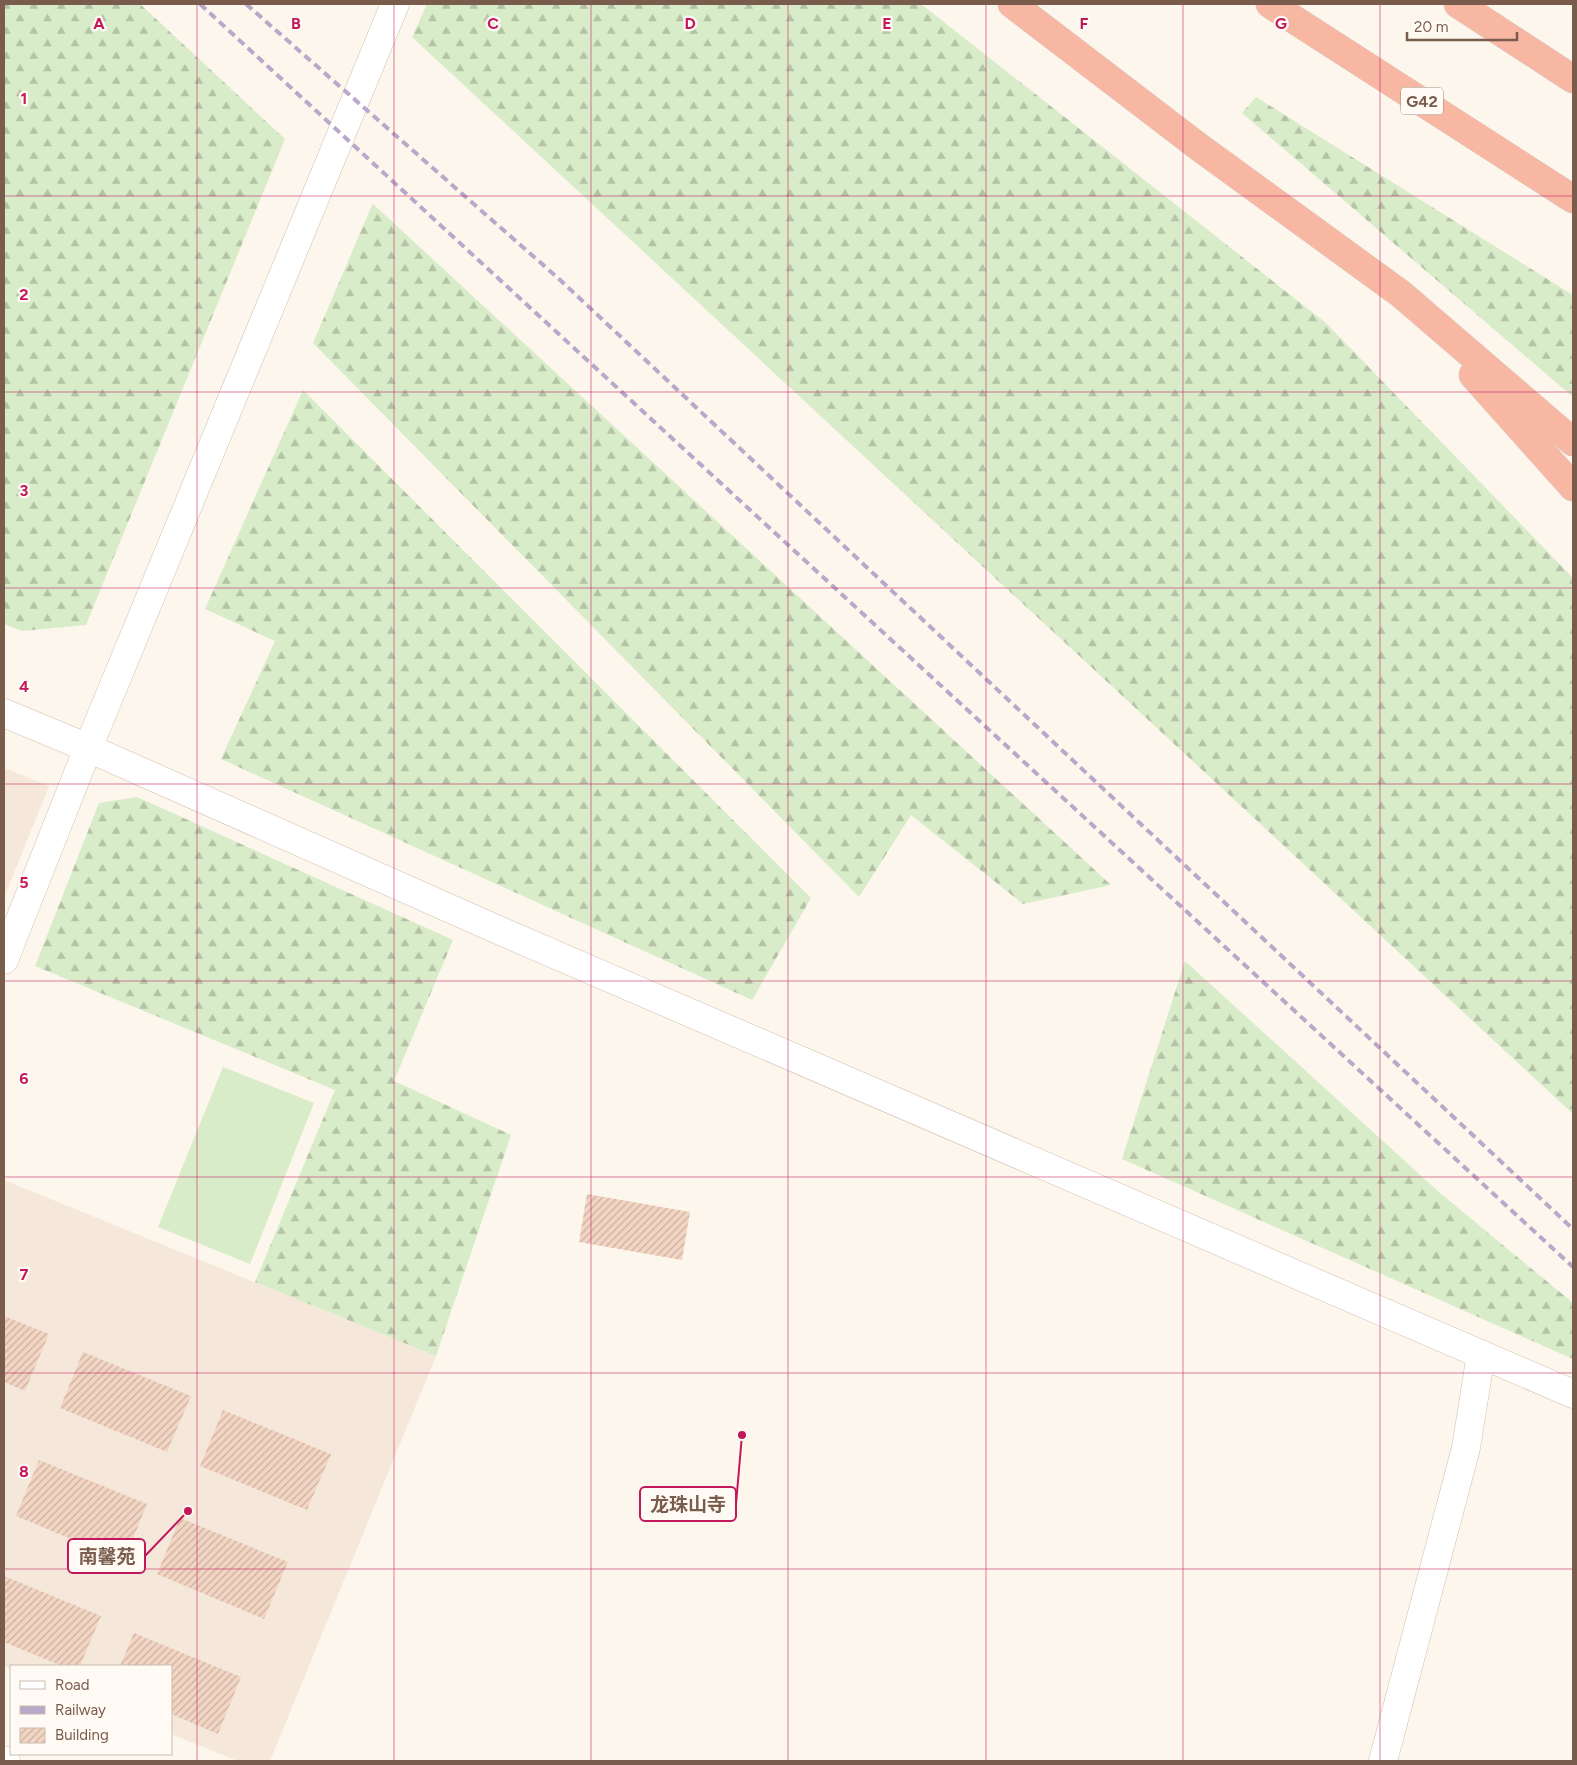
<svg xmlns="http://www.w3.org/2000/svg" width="1577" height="1765" font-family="Figtree,'Noto Sans SC',sans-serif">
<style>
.residential{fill:#f5e8da}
.forest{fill:url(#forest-firs)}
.pitch{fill:#d8ecc9}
.building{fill:url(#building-hatch)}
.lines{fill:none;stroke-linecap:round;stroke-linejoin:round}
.minor-casing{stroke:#d1beb0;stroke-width:29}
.highway-casing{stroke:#dad1cd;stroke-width:29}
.minor{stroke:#fff;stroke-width:28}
.highway{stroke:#f7b7a3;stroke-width:28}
.rail{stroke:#b9a8c9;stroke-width:4;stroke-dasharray:8 5;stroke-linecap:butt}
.grid{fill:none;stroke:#c2185b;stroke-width:1;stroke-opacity:0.55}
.labels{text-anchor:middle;stroke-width:4.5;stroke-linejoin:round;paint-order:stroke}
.shield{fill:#fffaf3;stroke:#a28b7f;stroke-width:1}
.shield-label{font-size:16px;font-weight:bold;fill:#7a5c4d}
.grid-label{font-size:16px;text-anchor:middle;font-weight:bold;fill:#c2185b;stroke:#fffaf3;stroke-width:4.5;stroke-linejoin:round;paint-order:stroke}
.leader{fill:none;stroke:#c2185b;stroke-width:2}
.callout-dot{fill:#c2185b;stroke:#fffaf3;stroke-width:2}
.callout{fill:#fffaf3;stroke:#c2185b;stroke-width:2}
.callout-label{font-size:19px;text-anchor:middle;font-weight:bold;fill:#7a5c4d}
</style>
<defs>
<pattern id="forest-firs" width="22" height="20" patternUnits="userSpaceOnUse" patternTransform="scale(1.25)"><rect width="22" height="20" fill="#d8ecc9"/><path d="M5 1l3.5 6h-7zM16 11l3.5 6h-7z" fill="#b4c2a5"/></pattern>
<pattern id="building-hatch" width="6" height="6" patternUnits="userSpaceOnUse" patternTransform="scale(1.25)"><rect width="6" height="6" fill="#f3d5c3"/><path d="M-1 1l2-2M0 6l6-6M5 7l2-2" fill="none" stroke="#cab0a1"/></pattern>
</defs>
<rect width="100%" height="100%" fill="#fdf6ec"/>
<g class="residential">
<polygon points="4,768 49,786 4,898"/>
<polygon points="4,1180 436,1356 270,1761 238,1761 171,1734 171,1666 11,1666 11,1669 4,1666"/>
</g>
<g class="forest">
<polygon points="4,4 140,4 285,139 86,625 22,631 4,624"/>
<polygon points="427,4 921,4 1326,323 1573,578 1573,1114 412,37"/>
<polygon points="1256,97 1573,295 1573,397 1242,113"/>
<polygon points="373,203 373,204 1111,885 1023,904 911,815 859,897 313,343"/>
<polygon points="303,390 811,898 752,1000 221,759 275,641 205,609"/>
<polygon points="137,797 453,940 394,1081 511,1135 436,1356 255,1282 335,1090 35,966 99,803"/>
<polygon points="1185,961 1440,1193 1573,1303 1573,1359 1122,1159"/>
</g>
<polygon class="pitch" points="223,1067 314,1103 250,1264 158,1227"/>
<g class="building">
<polygon points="587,1194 690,1212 682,1260 579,1242"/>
<polygon points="4,1316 49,1334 25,1391 4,1382"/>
<polygon points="83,1352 191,1396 167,1452 60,1408"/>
<polygon points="223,1410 331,1454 307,1510 200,1466"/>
<polygon points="39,1460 147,1504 124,1561 16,1516"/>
<polygon points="180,1518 288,1562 264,1619 157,1574"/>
<polygon points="4,1576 101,1616 80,1666 62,1666 4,1642"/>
<polygon points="134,1633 241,1677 218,1734 171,1714 171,1666 120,1666"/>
</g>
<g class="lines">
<defs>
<g id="minor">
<polyline points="4,713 88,748 496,929 1573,1394"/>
<polyline points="4,960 88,748 395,4"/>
<polyline points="4,1760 6,1761"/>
<polyline points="1383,1761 1466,1448 1481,1354"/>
</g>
<g id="highway">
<polyline points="1012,4 1199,147 1401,294 1573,442"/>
<polyline points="1270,4 1573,199"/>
<polyline points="1458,4 1573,79"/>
<polyline points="1473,375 1573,487"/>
</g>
</defs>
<use href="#minor" class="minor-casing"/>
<use href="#highway" class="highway-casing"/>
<use href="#minor" class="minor"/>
<use href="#highway" class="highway"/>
<g class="rail">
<polyline points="200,4 1573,1267"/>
<polyline points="246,4 558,278 1573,1229"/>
</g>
</g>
<path class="grid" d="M197,4v1757M394,4v1757M591,4v1757M788,4v1757M986,4v1757M1183,4v1757M1380,4v1757M4,196h1569M4,392h1569M4,588h1569M4,784h1569M4,981h1569M4,1177h1569M4,1373h1569M4,1569h1569"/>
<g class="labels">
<rect class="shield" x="1401" y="87.5" width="42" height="27" rx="4"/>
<g class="shield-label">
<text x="1422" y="107">G42</text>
</g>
</g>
<g class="grid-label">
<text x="99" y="29">A</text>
<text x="296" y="29">B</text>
<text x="493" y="29">C</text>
<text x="690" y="29">D</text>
<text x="887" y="29">E</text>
<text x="1084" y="29">F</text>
<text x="1281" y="29">G</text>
<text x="24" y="104">1</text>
<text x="24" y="300">2</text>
<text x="24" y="496">3</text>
<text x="24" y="692">4</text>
<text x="24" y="888">5</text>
<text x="24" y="1084">6</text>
<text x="24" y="1280">7</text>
<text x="24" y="1477">8</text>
</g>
<path class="leader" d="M742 1435L736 1504M188 1511L145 1556"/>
<g class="callout-dot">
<circle cx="742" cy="1435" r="5"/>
<circle cx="188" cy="1511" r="5"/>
</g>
<g class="callout">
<rect x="640" y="1487" width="96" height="34" rx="5"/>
<rect x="68" y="1539" width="77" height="34" rx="5"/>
</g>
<g class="callout-label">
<text x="688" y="1511">龙珠山寺</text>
<text x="107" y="1563">南馨苑</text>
</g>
<rect width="1577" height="1765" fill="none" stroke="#7a5c4d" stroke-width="10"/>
<rect x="10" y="1665" width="162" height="90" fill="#fffaf3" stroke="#cabbb1"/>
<rect x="20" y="1681" width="25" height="8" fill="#ffffff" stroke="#cabbb1"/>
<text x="55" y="1690" font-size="15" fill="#7a5c4d">Road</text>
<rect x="20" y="1706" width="25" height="8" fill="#b9a8c9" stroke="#cabbb1"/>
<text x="55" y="1715" font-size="15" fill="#7a5c4d">Railway</text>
<rect x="20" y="1728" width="25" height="15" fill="url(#building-hatch)" stroke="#cabbb1"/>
<text x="55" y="1740" font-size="15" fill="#7a5c4d">Building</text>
<path d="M1407 32v8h110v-8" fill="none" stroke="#7a5c4d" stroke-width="2.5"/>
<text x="1414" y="32" font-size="15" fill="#7a5c4d" stroke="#fffaf3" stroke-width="4" paint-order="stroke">20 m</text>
</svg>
